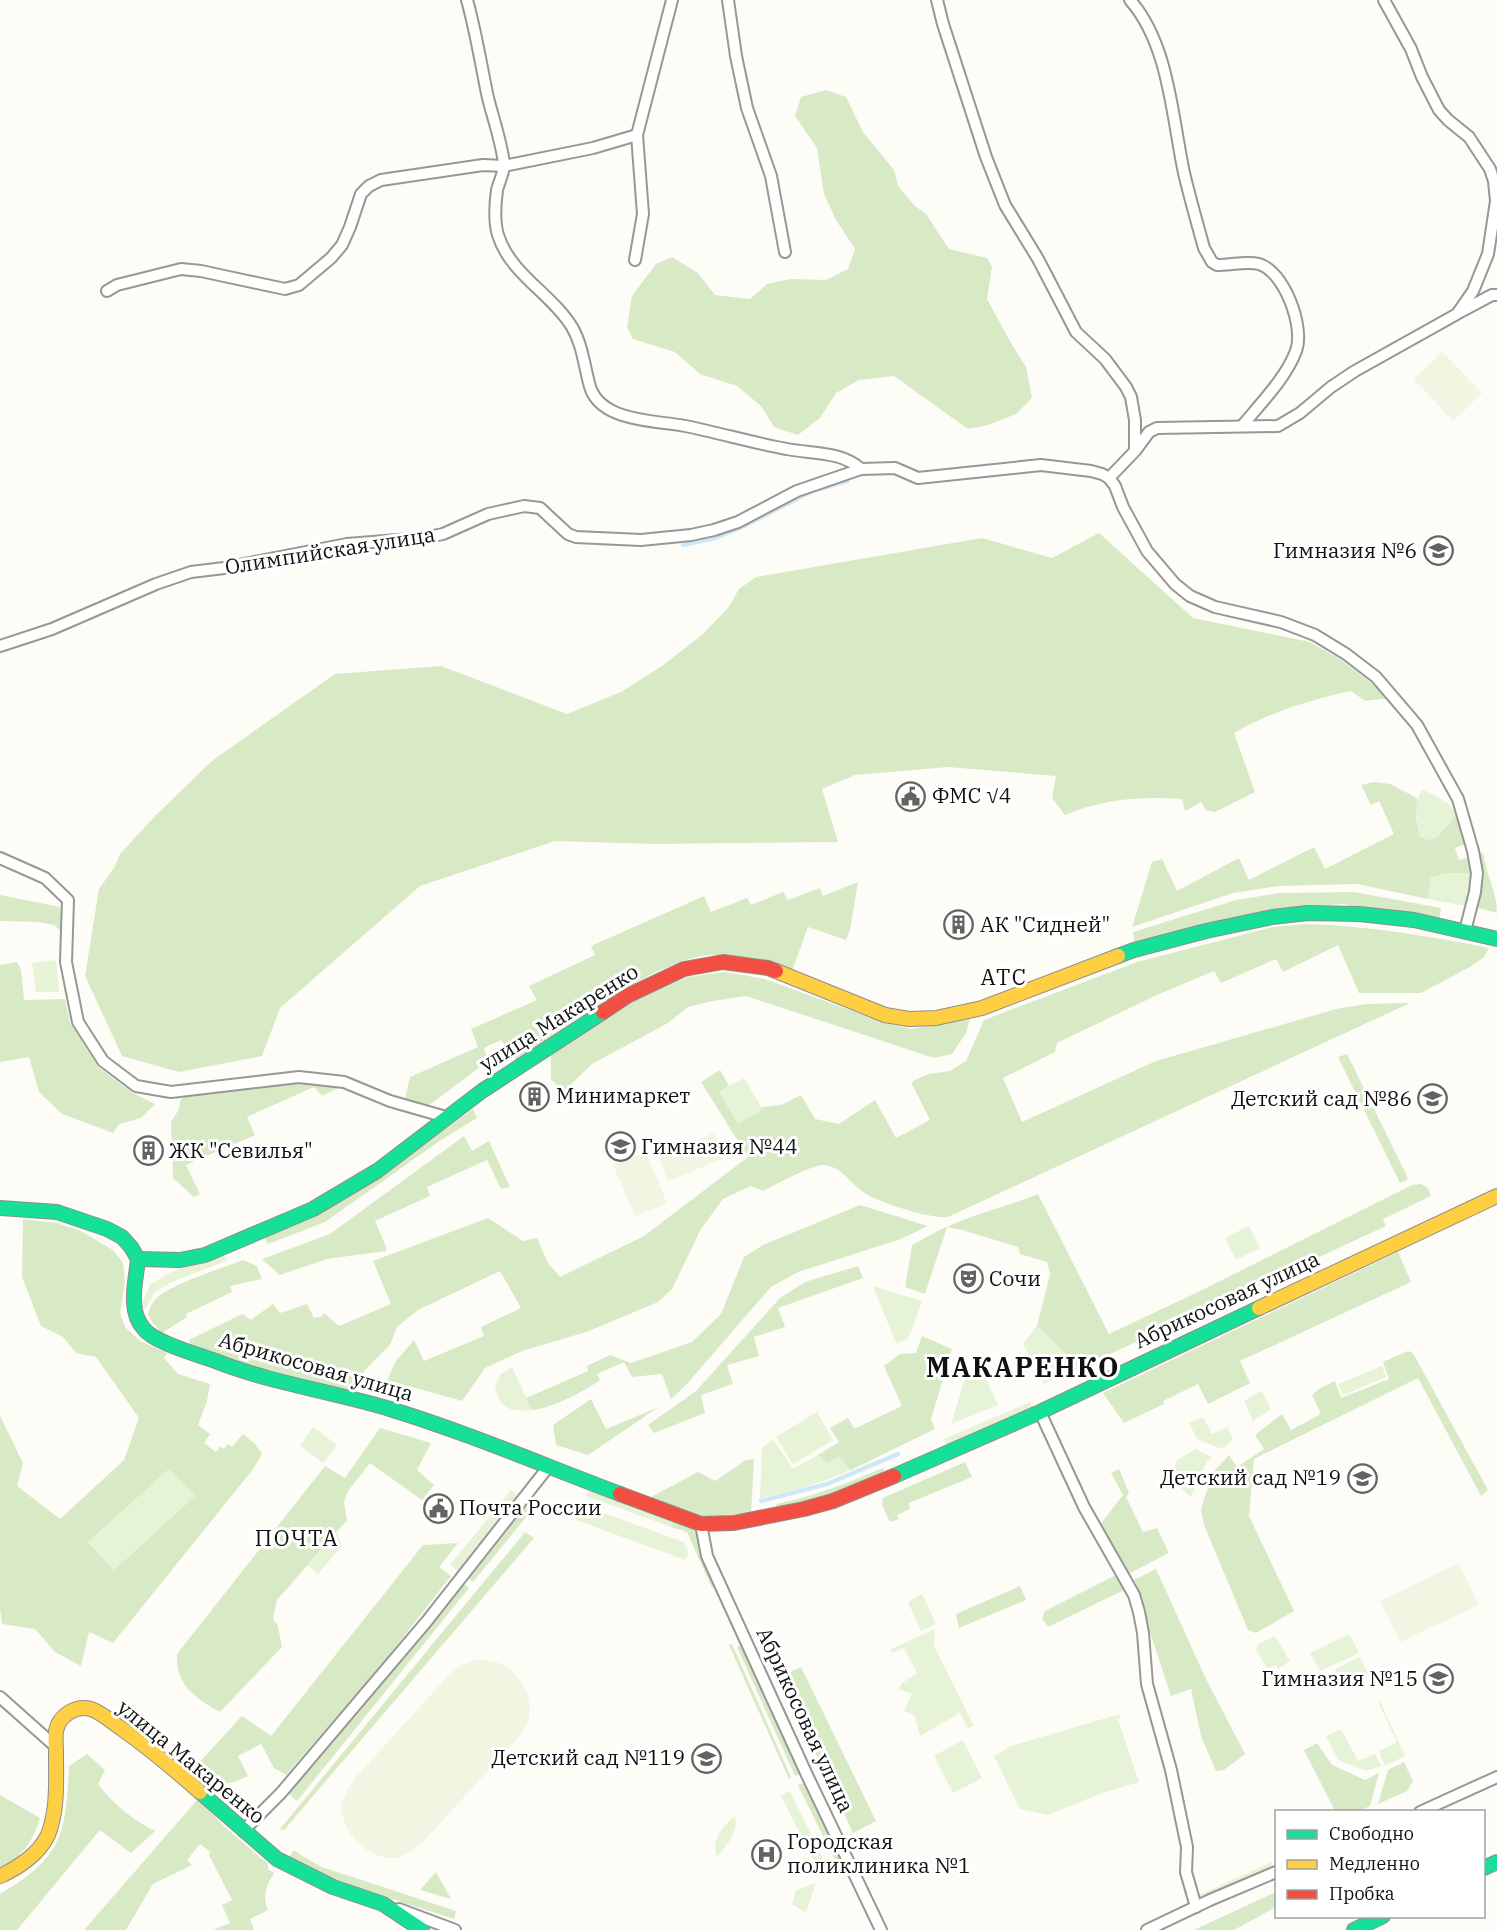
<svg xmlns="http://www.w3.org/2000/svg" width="1497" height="1930" font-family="'IBM Plex Serif',serif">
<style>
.green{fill:#e7f3d7}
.forest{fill:#d8eac5;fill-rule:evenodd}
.pitch{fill:#f0f6e1}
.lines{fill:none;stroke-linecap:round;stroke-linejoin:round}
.stream{stroke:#cde8f7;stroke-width:4.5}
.street-casing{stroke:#979795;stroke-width:14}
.fast-casing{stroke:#8e8d8b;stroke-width:16}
.slow-casing{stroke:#8e8d8b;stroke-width:16}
.jam-casing{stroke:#8e8d8b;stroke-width:16}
.street{stroke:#fffffe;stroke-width:10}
.fast{stroke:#16e098;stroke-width:14}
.slow{stroke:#ffcf43;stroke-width:14}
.jam{stroke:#f24e42;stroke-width:14}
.labels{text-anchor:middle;stroke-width:6;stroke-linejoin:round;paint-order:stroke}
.street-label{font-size:21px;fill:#111;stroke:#fff}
.poi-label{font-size:21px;fill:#111;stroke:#fff;text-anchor:start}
.neighbourhood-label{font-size:22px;letter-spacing:1.5px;fill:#111;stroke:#fff}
.district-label{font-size:27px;font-weight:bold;letter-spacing:1.5px;fill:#111;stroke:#fff}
</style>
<rect width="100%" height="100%" fill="#fdfcf7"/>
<g class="green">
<path d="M1422,789l24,13 12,11 -20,23 -8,4 -10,-3c-4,-17 -7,-33 2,-48z"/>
<polygon points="1447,873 1472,873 1471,887 1465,906 1428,899 1431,877"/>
<polygon points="56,960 59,992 36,992 32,963"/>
<polygon points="744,1078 763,1110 738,1124 719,1092"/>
<polygon points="1249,1226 1260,1248 1236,1260 1225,1238"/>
<polygon points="221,1253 228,1260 172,1282 155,1292 145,1309 140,1307 150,1285 167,1274"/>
<polygon points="873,1286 922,1301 913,1327 907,1340 896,1343"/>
<polygon points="1037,1326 1080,1368 1044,1384 1023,1344"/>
<polygon points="1382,1366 1386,1377 1343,1395 1338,1384"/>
<path d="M512,1367l20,43c-23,2 -32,-1 -37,-24l6,-12z"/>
<polygon points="982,1370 998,1405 951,1424 965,1378"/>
<polygon points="1262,1391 1271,1409 1253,1421 1244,1401"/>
<polygon points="1030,1402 1034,1409 948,1448 944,1439"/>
<polygon points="817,1412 833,1440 793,1464 776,1437"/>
<polygon points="1203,1417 1212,1434 1227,1427 1233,1439 1222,1449 1197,1439 1189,1423"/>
<polygon points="313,1427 337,1445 323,1463 300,1446"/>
<path d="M773,1439l20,30 25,-14 9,8 11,-6 13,13c-30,13 -60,22 -91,28l2,-50z"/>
<path d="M1196,1449l16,8 -5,4 -16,36c-13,-11 -21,-20 -14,-37z"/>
<polygon points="169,1469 195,1496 114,1570 88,1542"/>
<polygon points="591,1487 673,1518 671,1527 586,1496"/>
<polygon points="511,1490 518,1495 458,1571 450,1565"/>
<polygon points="582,1505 675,1539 683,1542 689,1553 685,1560 576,1520"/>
<polygon points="337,1532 342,1546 318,1574 308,1565"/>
<polygon points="922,1594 936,1624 921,1631 908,1602"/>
<polygon points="935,1629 934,1646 974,1726 968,1728 960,1713 920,1736 915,1716 904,1711 912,1694 899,1689 901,1684 917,1673 904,1648 892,1653 891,1649"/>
<polygon points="1349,1634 1359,1653 1320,1671 1310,1653"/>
<polygon points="1275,1636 1290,1661 1278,1669 1275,1665 1267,1669 1256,1649 1258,1644"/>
<polygon points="1360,1657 1368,1673 1352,1680 1337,1676 1335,1669"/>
<polygon points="1380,1701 1405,1756 1385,1766 1379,1751 1397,1742 1378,1702"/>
<polygon points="1120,1714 1121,1718 1118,1719 1139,1782 1102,1793 1048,1815 1020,1809 994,1756 1011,1746"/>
<polygon points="1341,1729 1358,1761 1375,1754 1381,1766 1367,1771 1338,1760 1326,1736"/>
<polygon points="963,1740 982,1778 953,1793 934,1756"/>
<polygon points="790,1791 828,1869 820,1873 781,1796"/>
<path d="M735,1816c4,17 -8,28 -18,41 0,-2 -2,-9 -2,-11 1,-10 11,-24 20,-30z"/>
<polygon points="1272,1862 1271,1869 1201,1900 1199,1895"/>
<polygon points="816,1883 806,1913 792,1904 796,1890"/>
</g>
<g class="forest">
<polygon points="826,90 846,97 863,132 894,170 898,186 915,206 926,214 949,249 987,258 992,267 987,299 1011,343 1026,367 1032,398 1016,414 988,425 968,429 894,376 859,380 836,393 820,418 798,435 774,427 761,406 737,386 700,374 675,352 633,339 627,327 632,296 656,264 672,257 698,273 715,295 750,299 767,284 791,279 826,280 848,269 855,249 836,220 824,194 817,148 795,116 801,97"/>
<path d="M1099,533l94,85 117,24 31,18 50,38 -26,3 -14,-10c-41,9 -81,21 -117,42l21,59 -40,20 -9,-2 -5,-8 -16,9 -3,-12c-40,-3 -80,0 -117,16l-13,-17 4,-22 -108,-9 -93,8 -33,14 16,53 -184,2 -99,-3 -135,45 -140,122 -18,48 -83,16 -57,-16 -37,-80 14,-87 15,-21 6,-14 35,-38 58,-56 122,-86 106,-8 126,48 54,-22 41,-26 41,-32 25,-26 11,-19 17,-12 226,-39 70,20z"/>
<polygon points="1374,782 1390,784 1417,798 1416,819 1420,837 1430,840 1438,836 1458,813 1466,844 1455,848 1459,860 1470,857 1472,873 1447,873 1431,877 1428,899 1357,884 1279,886 1233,893 1132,927 1152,862 1162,859 1177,891 1239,858 1249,880 1314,847 1325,869 1394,834 1379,801 1371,805 1361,785"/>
<path d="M1479,853h4c3,21 14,39 14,60l-19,-5c5,-19 4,-35 1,-55z"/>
<path d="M858,882l-8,48 -4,10 -38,-13 -16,44c-23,-7 -47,-15 -71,-16 -55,-5 -159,75 -205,105l-15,-20 -17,8 4,13 -60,45 -23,-7 5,-22 68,-30 -7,-18 66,-29 -8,-14 66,-31 -4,-9 113,-50 7,16 36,-14 4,7 32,-13 5,8 32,-12 3,8z"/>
<polygon points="1354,892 1441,908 1439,921 1343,904 1271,909 1138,945 1134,941 1133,932 1236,900 1279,893"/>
<polygon points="0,895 60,907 64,934 54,925 39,922 0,921"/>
<path d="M1307,924c62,2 122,12 182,24l-5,9 -14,10 -49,26h-62l-21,-48 -55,27 -7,-13 -55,24 -7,-12 -57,24 -100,48 -2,9 -52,26 19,44 134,-61 184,-53 27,-4 43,-1 -462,214c-18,2 -63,-13 -80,-22 -16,-8 -25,-29 -45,-30 -12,0 -48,20 -60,26l-12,-5 -28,13 -22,30 -29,60 -14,13 -69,29 -67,20 -37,17 -23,33 -75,-21 9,-19 18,-21 10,21 60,-25 -3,-9 40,-19 -21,-37 -82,39 -21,17 -7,18 -26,26 -10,23 -54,-13 -108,-32 -3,-9 53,-26 9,6 22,-16 7,9 27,-9 7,14 8,-2 2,-3 15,13 52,-22 -18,-43 115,-43 35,23 14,-3 11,25 12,14 84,-41 104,-79 -47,-75 19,-12 9,16 -10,6 19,32 24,-14 -1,-3 20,-2 20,-10 14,24 24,5 36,-24 21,38 34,-18 -19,-38 17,-8 22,-3 16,-10 18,-41 153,-58 136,-35z"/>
<polygon points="17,962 21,970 24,1000 65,999 70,1023 98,1067 131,1092 155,1104 141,1118 119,1124 113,1133 62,1114 39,1092 29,1057 0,1062 0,965"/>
<polygon points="725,972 765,979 885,1023 911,1029 970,1019 966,1033 952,1054 934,1058 746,996 713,1001 688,1007 668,1023 592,1064 563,1092 551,1079 551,1055 630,1003 688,977"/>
<polygon points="1347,1054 1406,1174 1408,1179 1400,1183 1338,1057"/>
<polygon points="298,1080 344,1085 322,1096 314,1087 247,1117 255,1135 186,1165 200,1194 194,1197 173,1178 171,1122 178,1111 181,1099 189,1094"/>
<polygon points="473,1109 477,1118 441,1140 325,1222 268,1244 263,1235 311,1216 370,1184"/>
<polygon points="464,1136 472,1151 489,1141 510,1187 501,1189 487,1160 427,1187 430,1196 375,1221 386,1247 386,1251 327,1259 280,1275 262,1259 330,1234"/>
<path d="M1421,1184l7,4 3,8 -48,23 3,7 -306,142 -43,-42 13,-52 -3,-12 -27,-8 -2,-7 -56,-17 -15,-3 -22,67 -20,-7 7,-42c15,-8 30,-17 46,-23 26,-11 54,-17 80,-28l71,140 91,-43 212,-106z"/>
<path d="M860,1205l68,21 -27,13 -103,33 -27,15 -85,98 -15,14 -9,-25 -30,3 -8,-15 -27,12 3,6c-17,12 -47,28 -68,30l-6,-12 62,-27 -1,-5 23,-11 21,8 61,-21 29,-28 23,-57 19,-12z"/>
<path d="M23,1219l34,4 24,8 32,19 10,13 2,19 -5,31 5,14 15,14 27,12 -3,5 14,16 32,10 -3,17 -9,24 12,9 -6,9 12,9 4,-6 4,3 4,-5 4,3 11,-13 12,10 7,10 -8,14 -141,175 -24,-11 -8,34 -26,-14 -20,-23 -33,-5 -2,-16v-192l23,47 -6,23 43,33 64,-59 15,-42 -43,-61 -20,-4 -13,-16 -22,-11 -19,-49zM169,1469l26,27 -81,74 -26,-28z"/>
<polygon points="1398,1252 1411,1282 1240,1361 1250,1383 1208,1404 1198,1384 1163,1401 1164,1404 1124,1423 1103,1393"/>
<path d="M243,1260l14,6 5,13 -32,7 2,6 -46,22 1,3 -25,16 -9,-10 -5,-9c2,-6 4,-12 9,-16 14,-14 66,-30 86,-38z"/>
<polygon points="858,1266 863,1278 778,1308 785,1327 754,1337 759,1356 727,1365 733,1384 701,1395 705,1413 654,1433 648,1425 696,1391 780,1298 805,1282"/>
<polygon points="922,1336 952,1349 931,1419 935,1429 851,1470 838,1457 827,1463 818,1455 839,1442 830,1428 848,1418 854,1428 856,1428 902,1406 884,1366 900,1354 916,1353"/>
<polygon points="1408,1351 1413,1353 1488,1490 1481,1496 1418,1378 1254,1459 1249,1516 1294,1611 1256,1633 1248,1630 1204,1525 1201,1509 1206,1493 1215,1470 1229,1455 1237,1467 1264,1449 1255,1435 1282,1414 1291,1430 1321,1414 1312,1395 1319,1389 1335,1381 1341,1398 1389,1379 1383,1362"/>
<polygon points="591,1399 606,1429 659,1407 588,1455 556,1445 553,1425"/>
<path d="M380,1428l51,15 -14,27 17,15 -12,15 -52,-37 -22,28 -4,11 3,18 -70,80 -4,19 5,7 4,21 -62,65c-24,-13 -45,-28 -43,-58l148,-188 20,12z"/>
<polygon points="754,1459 751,1514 735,1517 702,1517 649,1498 698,1472 715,1481 746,1460"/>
<polygon points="965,1462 972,1477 909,1503 910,1509 897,1515 899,1519 890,1522 882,1505 883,1498"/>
<path d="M883,1468l2,6 -51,22 -56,15 -2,-7c37,-7 71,-21 107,-36z"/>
<polygon points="1119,1469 1129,1493 1126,1497 1143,1532 1157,1528 1169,1553 1128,1574 1099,1526 1123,1495 1111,1473"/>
<polygon points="525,1506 531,1511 473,1582 467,1577"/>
<polygon points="673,1518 698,1529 717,1586 712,1588 687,1532 671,1527"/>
<polygon points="525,1532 534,1538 284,1830 280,1829"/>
<path d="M458,1543l-19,24 12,9 -68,87 -97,112 -12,-7 -13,-24 -23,12 10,20c-23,11 -35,12 -53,-9l47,-51 29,20 152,-191z"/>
<polygon points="1156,1569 1206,1679 1245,1754 1224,1770 1216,1771 1201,1736 1191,1689 1171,1696 1144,1614 1140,1592 1134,1580"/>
<polygon points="1116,1575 1124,1590 1048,1627 1042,1618 1045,1611"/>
<polygon points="461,1582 469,1588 297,1801 287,1792"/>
<polygon points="1020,1586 1026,1600 959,1628 956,1614"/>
<polygon points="732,1644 791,1777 789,1779 729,1645"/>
<polygon points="743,1644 802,1773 795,1776 737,1647"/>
<polygon points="801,1667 876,1821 853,1833 780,1677"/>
<polygon points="1317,1743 1332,1765 1365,1780 1379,1773 1370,1806 1359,1811 1335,1811 1304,1750"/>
<path d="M87,1754l18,16 -7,14c14,19 36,37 57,47l-24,22 -31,-23 -83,100h-17v-36c62,-36 66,-59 69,-128z"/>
<polygon points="1404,1762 1413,1781 1407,1791 1378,1804 1388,1770"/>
<polygon points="806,1782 847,1872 842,1875 798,1785"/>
<path d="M0,1795l40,23c-6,22 -19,40 -40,51z"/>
<path d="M198,1799l28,29 42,36v5l6,4c-8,13 -12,23 -6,37l-18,9 4,11h-41l17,-7 -8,-18 10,-5 -23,-45 1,-3 -10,-8 -13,16 5,5 -39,19 -27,46h-42z"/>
<polygon points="294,1850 304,1857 322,1867 456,1911 454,1919 342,1883 287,1860"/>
<polygon points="436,1872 451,1899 420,1890"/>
<polygon points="1276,1892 1276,1907 1234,1930 1194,1930"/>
</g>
<g class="pitch">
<polygon points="1442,352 1482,393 1453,421 1414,379"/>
<polygon points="714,1133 725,1157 668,1182 659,1157"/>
<polygon points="646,1151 667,1204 635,1216 613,1165"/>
<polygon points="1459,1563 1479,1605 1400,1642 1380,1601"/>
<path d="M477,1660c6,0 14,0 19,2 24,8 41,37 31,62 -2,5 -7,11 -11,16l-92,101c-8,6 -18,16 -29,17 -25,2 -50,-22 -53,-46 -2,-13 7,-24 14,-35l92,-101 13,-11z"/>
</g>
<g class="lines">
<g class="stream">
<polyline points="683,545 715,538 744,526 812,491 847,481"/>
<polyline points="761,1501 827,1484 898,1454"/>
</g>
<defs>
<g id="street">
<path d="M467,0c9,32 14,65 21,98 5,20 14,46 16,66 0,9 -5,18 -7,26 -2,15 -3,32 1,45 12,39 54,59 74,92 10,17 12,37 17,56 8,39 65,37 96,43 35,7 68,17 102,23 25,5 54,2 74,20"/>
<polyline points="728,0 736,56 747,108 771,176 785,252"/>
<polyline points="937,0 943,24 986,157 1005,205 1038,259 1076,332 1105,359 1126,387 1131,397 1135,420 1135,450"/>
<path d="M1130,0c39,44 42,117 54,173 6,25 13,50 20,75l8,14 5,3c13,0 30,-4 42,-1 25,7 46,63 37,87 -10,27 -36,53 -54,75"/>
<polyline points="635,260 643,214 637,135 672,0"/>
<polyline points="107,291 117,285 181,269 201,271 285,289 299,285 331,258 342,245 350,227 361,194 369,186 381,180 483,165 504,166 593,148 637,135"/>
<polyline points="1460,312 1492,295 1497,295"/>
<polyline points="1109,478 1115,486 1123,507 1147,551 1175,584 1190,596 1215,607 1281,622 1315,635 1346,654 1376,677 1417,725 1458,799 1473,851 1477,873 1475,892 1465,931"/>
<polyline points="0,646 52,629 156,584 191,572 224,568 347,544 423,538 443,534 488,514 524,506 540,508 568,534 576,537 641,540 691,535 714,530 738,522 797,491 861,469 895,468 918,478 1041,465 1091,471 1102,474 1109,478 1135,451 1149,432 1157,428 1278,426 1300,413 1331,387 1355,371 1457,314 1473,291 1488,254 1496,201 1494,181 1490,169 1469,137 1448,120 1439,110 1422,77 1411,49 1384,0"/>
<polyline points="0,858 45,878 68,900 66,962 78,1022 103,1061 136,1086 171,1092 299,1077 344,1082 390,1101 446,1117"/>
<polyline points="1040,1412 1084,1507 1134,1595 1139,1612 1143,1633 1147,1684 1171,1770 1187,1847 1186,1872 1196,1907"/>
<polyline points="701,1524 707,1556 807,1775 881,1930"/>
<polyline points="0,1697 55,1746"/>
<polyline points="1420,1812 1497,1777"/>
<polyline points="243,1831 281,1793 427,1621 549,1466"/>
<polyline points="399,1909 455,1930"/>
<polyline points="1147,1930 1210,1900 1276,1872"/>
</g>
<g id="fast">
<polyline points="1118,956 1134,950 1206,931 1272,917 1308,913 1359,914 1414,920 1497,939"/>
<polyline points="0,1208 57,1212 107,1229 122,1237 131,1247 138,1259"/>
<path d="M138,1259c-2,23 -11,51 6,70 11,14 56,26 74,33 54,21 116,30 172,47 78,24 153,56 230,85"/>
<polyline points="138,1259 180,1260 205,1255 313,1209 377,1171 482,1091 603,1012"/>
<polyline points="894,1476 1040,1412 1259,1308"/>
<polyline points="200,1792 277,1859 333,1887 383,1904 422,1930"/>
<polyline points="1484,1868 1497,1862"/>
<polyline points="1354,1930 1383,1916"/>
</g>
<g id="slow">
<polyline points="776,971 885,1015 909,1019 936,1018 982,1008 1118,956"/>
<polyline points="1259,1308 1497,1196"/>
<path d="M0,1876c18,-8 39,-22 48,-41 10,-25 8,-55 8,-82 0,-7 -1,-15 0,-22 3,-16 20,-26 35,-22 11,4 21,13 31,20 27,19 53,41 78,63"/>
</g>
<g id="jam">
<polyline points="603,1012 627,996 684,969 723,962 768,968 776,971"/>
<polyline points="620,1494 701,1524 734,1523 804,1509 833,1501 894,1476"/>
</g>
</defs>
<use href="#street" class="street-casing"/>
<use href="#fast" class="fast-casing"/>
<use href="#slow" class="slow-casing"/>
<use href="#jam" class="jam-casing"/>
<use href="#street" class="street"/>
<use href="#fast" class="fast"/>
<use href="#slow" class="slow"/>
<use href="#jam" class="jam"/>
</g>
<defs>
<symbol id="university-ring" viewBox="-11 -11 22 22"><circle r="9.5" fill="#fff" stroke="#646362" stroke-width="1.5"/><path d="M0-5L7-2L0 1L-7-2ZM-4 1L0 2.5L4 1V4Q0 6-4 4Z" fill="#646362"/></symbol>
<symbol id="civic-ring" viewBox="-11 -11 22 22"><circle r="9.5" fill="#fff" stroke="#646362" stroke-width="1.5"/><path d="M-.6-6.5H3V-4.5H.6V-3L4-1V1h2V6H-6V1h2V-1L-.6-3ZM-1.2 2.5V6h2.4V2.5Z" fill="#646362"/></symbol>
<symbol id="building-ring" viewBox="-11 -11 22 22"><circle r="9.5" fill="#fff" stroke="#646362" stroke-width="1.5"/><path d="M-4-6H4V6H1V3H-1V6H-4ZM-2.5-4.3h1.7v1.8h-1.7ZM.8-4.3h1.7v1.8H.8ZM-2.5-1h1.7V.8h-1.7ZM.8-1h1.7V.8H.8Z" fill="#646362"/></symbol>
<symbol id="school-ring" viewBox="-11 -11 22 22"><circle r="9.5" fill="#fff" stroke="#646362" stroke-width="1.5"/><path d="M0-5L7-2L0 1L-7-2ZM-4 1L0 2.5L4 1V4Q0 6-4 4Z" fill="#646362"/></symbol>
<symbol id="theatre-ring" viewBox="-11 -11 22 22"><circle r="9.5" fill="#fff" stroke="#646362" stroke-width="1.5"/><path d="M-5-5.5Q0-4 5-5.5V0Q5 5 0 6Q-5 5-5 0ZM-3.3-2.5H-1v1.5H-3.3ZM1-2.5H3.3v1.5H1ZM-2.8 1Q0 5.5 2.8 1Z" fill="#646362"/></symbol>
<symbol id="hospital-ring" viewBox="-11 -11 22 22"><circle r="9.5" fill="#fff" stroke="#646362" stroke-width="1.5"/><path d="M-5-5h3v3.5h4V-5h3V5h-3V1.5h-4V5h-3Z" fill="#646362"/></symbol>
</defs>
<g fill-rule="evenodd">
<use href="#university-ring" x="1422" y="534" width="33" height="33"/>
<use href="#civic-ring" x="894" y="780" width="33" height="33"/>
<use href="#building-ring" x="942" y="908" width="33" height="33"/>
<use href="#building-ring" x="518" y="1080" width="33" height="33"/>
<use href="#school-ring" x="1416" y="1082" width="33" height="33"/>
<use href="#school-ring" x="604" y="1130" width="33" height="33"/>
<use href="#building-ring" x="132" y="1134" width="33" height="33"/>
<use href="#theatre-ring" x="952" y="1262" width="33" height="33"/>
<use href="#school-ring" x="1346" y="1462" width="33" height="33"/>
<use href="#civic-ring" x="422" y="1492" width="33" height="33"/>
<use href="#school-ring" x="1422" y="1662" width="33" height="33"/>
<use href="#school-ring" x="690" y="1742" width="33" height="33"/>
<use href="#hospital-ring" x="750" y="1838" width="33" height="33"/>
</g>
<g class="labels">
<g class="street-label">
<text transform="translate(330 551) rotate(-9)" y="7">Олимпийская улица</text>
<text transform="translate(559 1018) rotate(-32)" y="7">улица Макаренко</text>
<text transform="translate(1227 1300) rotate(-25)" y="7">Абрикосовая улица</text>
<text transform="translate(316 1367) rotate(16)" y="7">Абрикосовая улица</text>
<text transform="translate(805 1720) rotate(65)" y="7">Абрикосовая улица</text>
<text transform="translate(191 1762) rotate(39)" y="7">улица Макаренко</text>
</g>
<g class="poi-label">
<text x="1417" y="558" text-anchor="end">Гимназия №6</text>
<text x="932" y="803">ФМС √4</text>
<text x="980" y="932">АК "Сидней"</text>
<text x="556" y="1103">Минимаркет</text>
<text x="1412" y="1106" text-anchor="end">Детский сад №86</text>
<text x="641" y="1154">Гимназия №44</text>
<text x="169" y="1158">ЖК "Севилья"</text>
<text x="989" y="1286">Сочи</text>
<text x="1341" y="1485" text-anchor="end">Детский сад №19</text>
<text x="459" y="1515">Почта России</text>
<text x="1418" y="1686" text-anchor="end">Гимназия №15</text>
<text x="685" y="1765" text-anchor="end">Детский сад №119</text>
<text x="787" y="1849">Городская<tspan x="787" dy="24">поликлиника №1</tspan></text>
</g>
<g class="neighbourhood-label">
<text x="1004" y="985">АТС</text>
<text x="297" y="1546">ПОЧТА</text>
</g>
<g class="district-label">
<text x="1023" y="1377">МАКАРЕНКО</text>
</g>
</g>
<rect x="1275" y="1810" width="210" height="108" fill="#ffffff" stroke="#a0a0a0" stroke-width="1.5"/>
<rect x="1287" y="1830" width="30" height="9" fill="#16e098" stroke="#a0a0a0" stroke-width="1.5"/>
<text x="1329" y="1840" font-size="18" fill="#111111">Свободно</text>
<rect x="1287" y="1860" width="30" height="9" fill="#ffcf43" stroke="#a0a0a0" stroke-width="1.5"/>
<text x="1329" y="1870" font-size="18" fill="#111111">Медленно</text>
<rect x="1287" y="1890" width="30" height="9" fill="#f24e42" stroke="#a0a0a0" stroke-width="1.5"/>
<text x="1329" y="1900" font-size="18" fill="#111111">Пробка</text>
</svg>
